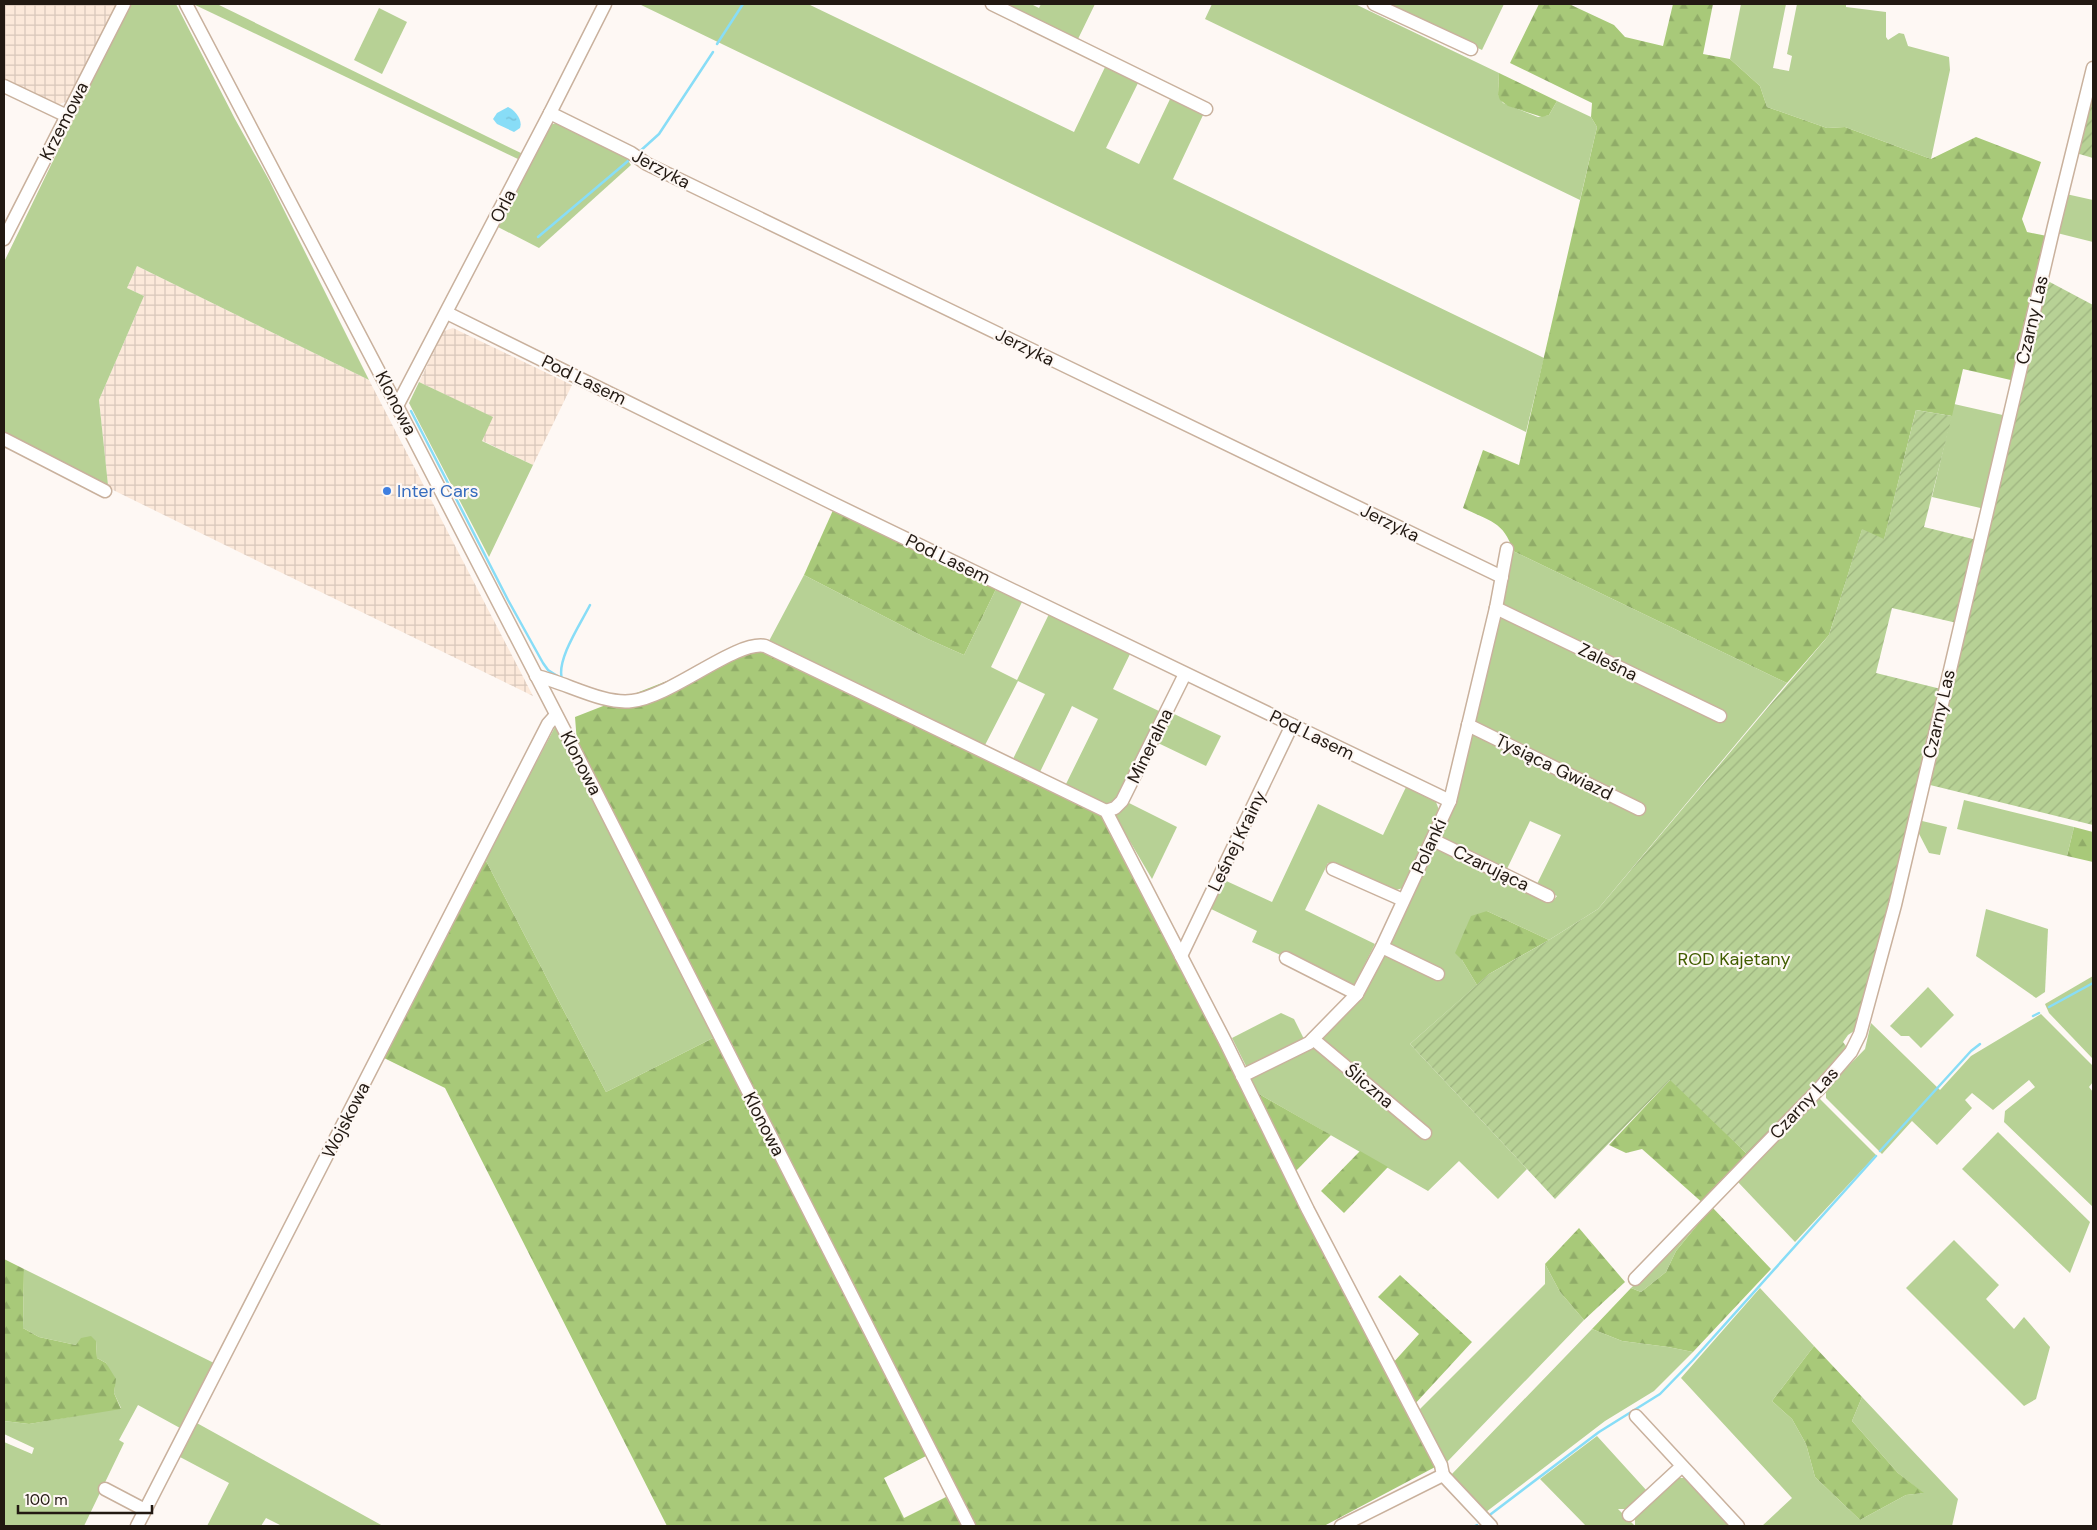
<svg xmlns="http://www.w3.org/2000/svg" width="2097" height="1530" font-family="'DM Sans',sans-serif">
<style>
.industrial{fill:url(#industrial-grid)}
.green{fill:#b7d195}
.forest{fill:url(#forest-firs)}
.garden{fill:url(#garden-furrows)}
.water{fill:url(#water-ripples)}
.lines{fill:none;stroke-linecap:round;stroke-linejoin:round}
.stream{stroke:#88ddf7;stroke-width:2.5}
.minor-casing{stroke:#c9b19d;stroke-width:15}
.minor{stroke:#fff;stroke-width:12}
.shop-dot{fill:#3f7fe0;stroke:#fef8f4;stroke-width:2}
.labels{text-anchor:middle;stroke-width:4.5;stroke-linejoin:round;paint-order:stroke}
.street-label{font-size:18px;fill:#221912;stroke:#fef8f4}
.shop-label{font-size:18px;fill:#366cbe;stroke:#fef8f4;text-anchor:start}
.park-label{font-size:18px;fill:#415d00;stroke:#fef8f4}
</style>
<defs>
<pattern id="industrial-grid" width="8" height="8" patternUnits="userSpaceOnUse" patternTransform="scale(1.25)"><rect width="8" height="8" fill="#fce9da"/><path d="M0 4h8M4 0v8" fill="none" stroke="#d8c7ba"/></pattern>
<pattern id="forest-firs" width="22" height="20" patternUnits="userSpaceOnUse" patternTransform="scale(1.25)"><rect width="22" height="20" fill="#a8c979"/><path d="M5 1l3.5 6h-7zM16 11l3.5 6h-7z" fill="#90ac68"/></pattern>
<pattern id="garden-furrows" width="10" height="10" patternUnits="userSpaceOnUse" patternTransform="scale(1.25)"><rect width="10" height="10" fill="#b7d195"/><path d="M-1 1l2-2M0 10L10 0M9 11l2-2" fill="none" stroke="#9db37f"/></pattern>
<pattern id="water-ripples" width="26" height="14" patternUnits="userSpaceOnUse" patternTransform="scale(1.25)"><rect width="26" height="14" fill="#88ddf7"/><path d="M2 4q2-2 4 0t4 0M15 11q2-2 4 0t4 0" fill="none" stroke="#75bdd3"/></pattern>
</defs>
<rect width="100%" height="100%" fill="#fef8f4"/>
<g class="industrial">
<polygon points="4,4 117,4 66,102 56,105 4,80"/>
<polygon points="137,266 369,380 533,696 111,489 108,485 99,400 144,296 127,288"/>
<polygon points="453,328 572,385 533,465 481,440 492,417 419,382 444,331"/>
</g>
<g class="green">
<polygon points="129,4 176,4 235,119 269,180 369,380 137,266 127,288 144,296 99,400 108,485 4,432 4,262"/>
<polygon points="193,4 217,4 523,154 520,160"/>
<polygon points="639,4 808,4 1074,132 1106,65 1139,81 1106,148 1139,164 1171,97 1204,113 1173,179 1544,358 1526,432"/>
<polygon points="1003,4 1031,4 1039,8 1041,4 1095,4 1078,39"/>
<polygon points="1212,4 1355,4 1499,73 1498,95 1503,103 1538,117 1549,115 1557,101 1591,117 1597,127 1580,200 1205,19"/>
<polygon points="1385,4 1504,4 1482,50"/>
<polygon points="1741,4 1786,4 1773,68 1789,71 1792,56 1787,54 1797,4 1846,4 1846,7 1886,12 1886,37 1888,40 1899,33 1904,34 1908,46 1949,57 1950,70 1931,159 1845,127 1827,128 1767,107 1760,86 1730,59"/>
<polygon points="379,8 407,22 382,74 354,60"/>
<polygon points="557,123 626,157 631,165 539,248 498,227 549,125"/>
<polygon points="2066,194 2093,200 2093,242 2057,233"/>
<polygon points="419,382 493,417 482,441 533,465 489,557 409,403"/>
<polygon points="1954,404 2007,416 1985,509 1932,497"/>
<polygon points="1513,551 1787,683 1598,909 1549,940 1487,911 1462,960 1477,985 1410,1044 1527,1169 1498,1199 1459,1161 1428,1191 1252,1090 1247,1078 1309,1049 1321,1049 1320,1038 1387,945 1436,847 1552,902 1557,896 1536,886 1561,835 1530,821 1506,871 1441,838 1456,797 1471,723"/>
<polygon points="804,575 928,639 964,655 996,589 1022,602 991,667 1017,680 1049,614 1130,654 1113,689 1161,712 1117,798 1106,805 1066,784 1098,719 1072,706 1040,772 1013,759 1045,694 1018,681 985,745 899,703 807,664 769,641"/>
<polygon points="1172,713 1221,736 1206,766 1158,743"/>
<polygon points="556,725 715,1037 606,1092 485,859"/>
<polygon points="1406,787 1436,802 1439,810 1403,888 1393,891 1328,863 1305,910 1375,944 1353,988 1252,942 1257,931 1209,908 1222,879 1272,902 1318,804 1383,835"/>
<polygon points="1964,800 2074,827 2067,856 1957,829"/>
<polygon points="1129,803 1177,827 1152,879 1115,816"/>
<polygon points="1918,820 1947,827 1940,855 1929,853 1916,828"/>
<polygon points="1986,909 2048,929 2045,992 2036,998 1976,956"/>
<polygon points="2093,976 2093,1059 2049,1013 2045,1004"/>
<polygon points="1928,987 1954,1015 1921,1048 1909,1036 1901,1036 1890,1026"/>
<polygon points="1281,1013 1294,1019 1305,1041 1253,1067 1246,1066 1232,1038"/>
<polygon points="2041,1014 2093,1066 2093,1082 2089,1087 2093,1092 2093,1207 2004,1122 2005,1111 2035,1087 2029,1080 1993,1110 1972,1093 1965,1100 1972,1108 1937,1145 1912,1121 1882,1154 1826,1098 1826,1089 1865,1049 1871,1023 1940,1090 1971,1056"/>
<polygon points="1818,1097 1876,1155 1795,1242 1737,1181"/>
<polygon points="1998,1132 2090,1222 2070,1273 1962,1169"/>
<polygon points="1712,1207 1676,1251 1666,1272 1641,1292 1631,1288"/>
<polygon points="1954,1240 1999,1285 1986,1299 2014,1329 2024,1317 2050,1347 2036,1399 2024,1406 1906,1288"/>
<polygon points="1545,1264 1560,1292 1584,1320 1447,1462 1419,1410 1545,1284"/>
<polygon points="24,1269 216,1364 180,1428 138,1405 119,1440 124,1443 84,1526 4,1526 4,1442 32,1454 34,1448 4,1434 4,1421 29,1424 121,1408 114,1393 115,1384 106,1363 97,1358 96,1341 76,1345 39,1337 23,1328"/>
<polygon points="1760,1288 1814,1346 1772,1401 1792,1419 1806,1444 1815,1477 1860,1520 1906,1495 1923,1493 1898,1473 1852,1421 1862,1397 1958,1499 1952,1526 1762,1526 1792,1498 1681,1378"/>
<polygon points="1592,1329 1622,1341 1668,1347 1693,1352 1654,1391 1605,1421 1486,1512 1450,1476"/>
<polygon points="195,1422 383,1526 282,1526 266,1518 261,1526 207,1526 229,1483 180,1457"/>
<polygon points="1597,1436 1647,1491 1627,1509 1618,1509 1635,1526 1586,1526 1540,1479"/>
<polygon points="1677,1478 1689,1478 1733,1526 1635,1526 1635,1517"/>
</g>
<g class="forest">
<path d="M1539,4h30l45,21 11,12 38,9 10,-42h40l-10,50 27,5 30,27 7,21 60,21 18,-1 86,32 45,-22 65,25 -19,57 5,13 20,4 -32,145 -52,-12 -11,47 -36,-6 -32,130 -22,-10 -33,105 -42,48 -274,-132c-9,-30 -24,-30 -50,-43l20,-58 36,15 78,-338 -6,-10 1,-14 -82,-40z"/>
<polygon points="1499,73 1557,101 1549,115 1542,117 1508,106 1500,100 1498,95"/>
<polygon points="834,508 996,589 964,655 928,639 804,575"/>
<path d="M769,641l335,176 178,349 14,35 141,265 -113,60h-348c-135,-260 -263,-523 -399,-783l-2,-26z"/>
<polygon points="2074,827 2093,832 2093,862 2067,856"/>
<polygon points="485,859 606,1092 715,1037 926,1456 884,1478 904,1518 946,1497 962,1526 667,1526 445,1088 384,1058"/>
<polygon points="1487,911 1549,940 1489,974 1477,985 1462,960 1455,953 1471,916"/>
<polygon points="1671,1079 1748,1155 1705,1205 1642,1149 1626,1153 1609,1145"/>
<polygon points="1252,1090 1331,1135 1294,1173"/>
<polygon points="1360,1151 1388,1167 1344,1213 1321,1191"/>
<polygon points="1712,1207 1771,1269 1693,1352 1668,1347 1622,1341 1592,1329 1631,1288 1641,1292 1666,1272 1676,1251"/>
<polygon points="1579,1228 1625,1282 1584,1320 1560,1292 1545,1264"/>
<polygon points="4,1259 24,1269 23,1328 39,1337 76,1345 81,1338 91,1336 96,1341 97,1358 106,1363 116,1379 114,1393 121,1409 29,1424 4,1421"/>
<polygon points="1400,1275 1472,1342 1413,1406 1392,1364 1419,1334 1378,1297"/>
<polygon points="1814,1346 1862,1397 1852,1421 1898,1473 1924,1493 1906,1495 1860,1520 1815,1477 1806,1444 1792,1419 1772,1401"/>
</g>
<g class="garden">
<polygon points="2093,85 2093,158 2076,153"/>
<polygon points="2046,280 2093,305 2093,825 1926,784"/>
<polygon points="1916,410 1952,416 1924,527 1977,540 1957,623 1892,608 1876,673 1941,689 1860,1027 1848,1035 1843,1042 1849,1050 1748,1155 1670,1080 1555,1199 1410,1044 1489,974 1549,940 1598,909 1829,635 1862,529 1884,539"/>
</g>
<path class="water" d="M508,107c7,3 15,13 12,21l-6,4 -17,-8 -4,-5 4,-6z"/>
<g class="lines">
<g class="stream">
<polyline points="717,44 743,4"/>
<polyline points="638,153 659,134 713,52"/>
<polyline points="538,237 628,161"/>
<path d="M411,411l97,189 35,63 5,7 14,9c-6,-19 19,-56 28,-74"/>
<polyline points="2049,1007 2093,983"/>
<polyline points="2033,1016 2039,1013"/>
<polyline points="1880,1151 1971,1051 1980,1044"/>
<polyline points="1491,1514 1599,1432 1660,1394 1693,1360 1876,1156"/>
<polyline points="1475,1526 1477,1525"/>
</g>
<defs>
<g id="minor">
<polyline points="186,4 397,406 570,741 969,1526"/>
<polyline points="992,4 1206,109"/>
<polyline points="1374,4 1471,49"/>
<polyline points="4,86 67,116"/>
<polyline points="550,113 631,153 647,164 1502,577"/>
<polyline points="4,239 124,4"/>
<polyline points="447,313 834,504 1450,801"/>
<polyline points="397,406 550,113 605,4"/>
<polyline points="4,439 105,491"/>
<polyline points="1496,608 1720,716"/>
<path d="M536,676c29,6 67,29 96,25 39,-4 104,-61 133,-55l341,165 119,230 83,169 133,255 2,10"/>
<polyline points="1468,725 1639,809"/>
<polyline points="1106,811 1115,808 1122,801 1185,674"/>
<polyline points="1433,840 1548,896"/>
<polyline points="1333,869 1403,900"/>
<polyline points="1382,947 1438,974"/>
<polyline points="1181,956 1292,725"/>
<polyline points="1286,958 1357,994"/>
<polyline points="1313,1039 1425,1133"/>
<polyline points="1242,1076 1309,1043 1357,994 1382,947 1450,801 1496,608 1507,549"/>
<polyline points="1635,1279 1819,1089 1851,1052 1860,1034 1895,905 2054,226 2093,68"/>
<polyline points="1636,1416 1738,1526"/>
<polyline points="1443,1475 1491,1526"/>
<polyline points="105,1489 145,1510"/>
<polyline points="1629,1515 1681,1467"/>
<polyline points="137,1526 548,724 556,715"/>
<polyline points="1341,1526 1443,1475"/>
</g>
</defs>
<use href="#minor" class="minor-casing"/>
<use href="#minor" class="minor"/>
</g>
<circle class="shop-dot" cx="387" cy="491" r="5"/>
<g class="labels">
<g class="street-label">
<text transform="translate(64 121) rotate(-63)" y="6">Krzemowa</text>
<text transform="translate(661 169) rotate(28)" y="6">Jerzyka</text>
<text transform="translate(503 206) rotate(-63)" y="6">Orla</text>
<text transform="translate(2032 320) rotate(-77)" y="6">Czarny Las</text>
<text transform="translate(1025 347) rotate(26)" y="6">Jerzyka</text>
<text transform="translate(584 380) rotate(26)" y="6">Pod Lasem</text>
<text transform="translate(396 403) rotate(63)" y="6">Klonowa</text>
<text transform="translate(1390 523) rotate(26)" y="6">Jerzyka</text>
<text transform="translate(948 559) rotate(26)" y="6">Pod Lasem</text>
<text transform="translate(1608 662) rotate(26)" y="6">Zaleśna</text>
<text transform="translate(1939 714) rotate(-77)" y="6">Czarny Las</text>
<text transform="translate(1312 735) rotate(26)" y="6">Pod Lasem</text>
<text transform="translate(1150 746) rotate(-64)" y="6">Mineralna</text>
<text transform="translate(581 763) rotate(63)" y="6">Klonowa</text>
<text transform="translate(1554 767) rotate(26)" y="6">Tysiąca Gwiazd</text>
<text transform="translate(1237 841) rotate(-64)" y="6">Leśnej Krainy</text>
<text transform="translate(1429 846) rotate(-65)" y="6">Polanki</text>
<text transform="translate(1491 868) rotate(26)" y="6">Czarująca</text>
<text transform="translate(1369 1086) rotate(40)" y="6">Śliczna</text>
<text transform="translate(1804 1103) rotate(-47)" y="6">Czarny Las</text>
<text transform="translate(346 1120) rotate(-63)" y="6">Wojskowa</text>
<text transform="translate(764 1124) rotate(63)" y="6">Klonowa</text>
</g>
<g class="shop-label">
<text x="397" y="497">Inter Cars</text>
</g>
<g class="park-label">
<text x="1734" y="965">ROD Kajetany</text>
</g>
</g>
<rect width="2097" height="1530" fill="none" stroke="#221912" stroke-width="10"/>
<path d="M18 1505v8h134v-8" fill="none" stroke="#221912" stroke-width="2.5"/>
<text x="25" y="1505" font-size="15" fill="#221912" stroke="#fef8f4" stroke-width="4" paint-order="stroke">100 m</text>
</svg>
